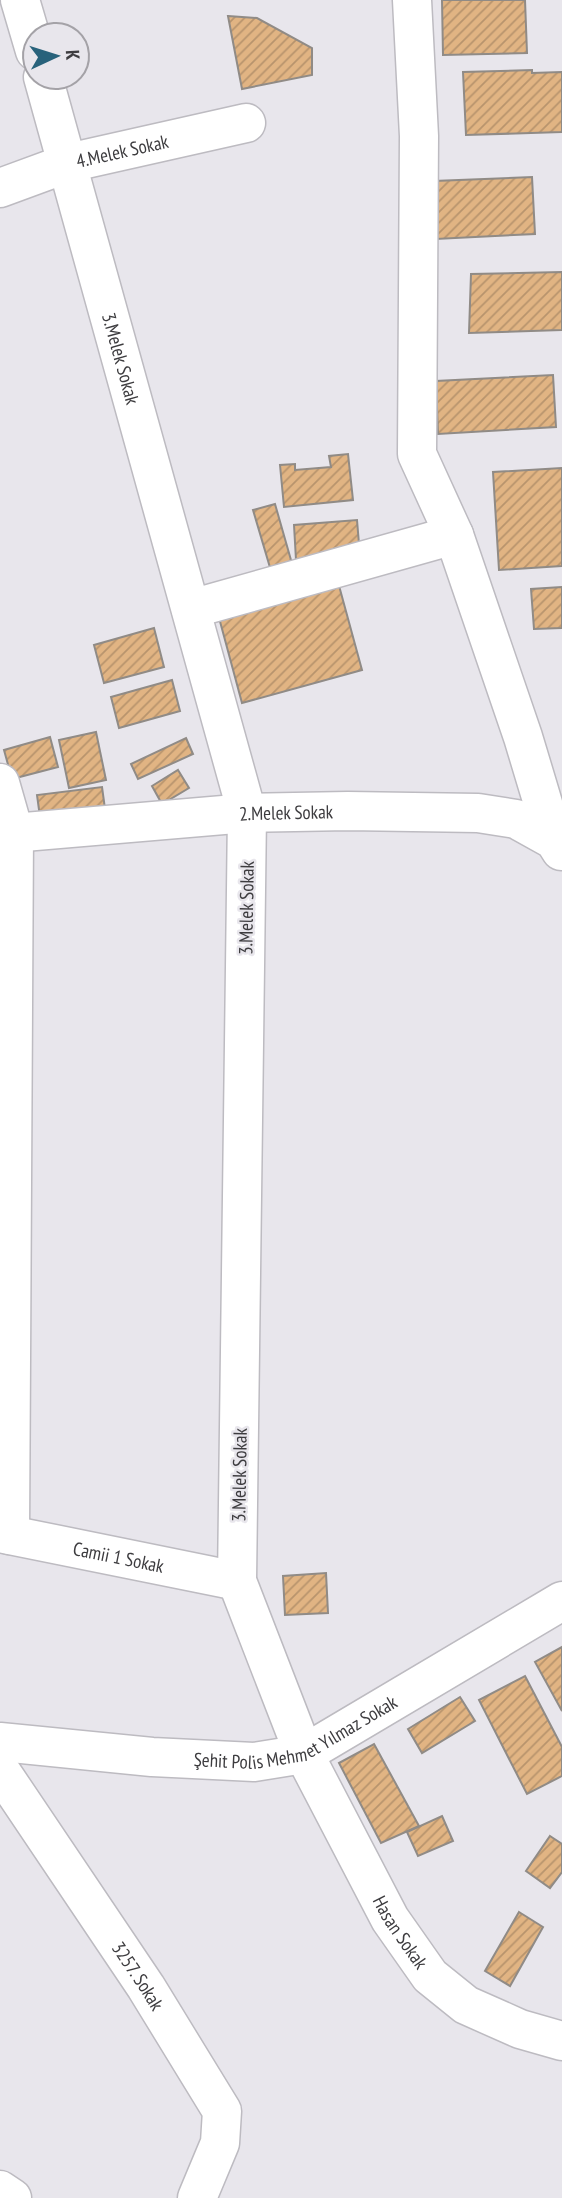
<svg xmlns="http://www.w3.org/2000/svg" width="562" height="2198" font-family="'PT Sans Narrow',sans-serif">
<style>
.building{fill:url(#building-hatch);stroke:#908b86;stroke-width:2}
.lines{fill:none;stroke-linecap:round;stroke-linejoin:round}
.minor-casing{stroke:#bdbbc1;stroke-width:41}
.minor{stroke:#fff;stroke-width:38}
.labels{text-anchor:middle;stroke-width:5;stroke-linejoin:round;paint-order:stroke}
.street-label{font-size:19px;fill:#3d3c3f;stroke:#e8e6ec}
</style>
<defs>
<pattern id="building-hatch" width="6" height="6" patternUnits="userSpaceOnUse" patternTransform="scale(1.75)"><rect width="6" height="6" fill="#e1b483"/><path d="M-1 1l2-2M0 6l6-6M5 7l2-2" fill="none" stroke="#b8946d"/></pattern>
</defs>
<rect width="100%" height="100%" fill="#e8e6ec"/>
<g class="building">
<polygon points="442,0 525,0 527,53 443,55"/>
<polygon points="228,16 257,18 312,48 312,75 242,89"/>
<polygon points="532,70 532,73 562,72 562,132 466,135 463,72"/>
<polygon points="532,177 535,234 436,239 434,181"/>
<polygon points="562,272 562,330 469,333 471,274"/>
<polygon points="553,375 556,427 438,434 436,381"/>
<polygon points="348,454 353,500 284,507 280,465 295,464 295,470 331,467 329,456"/>
<polygon points="562,468 562,566 499,570 493,472"/>
<polygon points="275,504 295,574 274,581 253,510"/>
<polygon points="357,520 360,556 296,560 294,525"/>
<polygon points="338,582 362,670 242,703 218,614"/>
<polygon points="562,587 562,628 534,629 531,589"/>
<polygon points="154,628 164,667 104,683 94,645"/>
<polygon points="172,680 180,711 119,728 111,697"/>
<polygon points="96,732 106,780 69,788 59,740"/>
<polygon points="50,737 58,767 12,779 4,750"/>
<polygon points="186,738 193,754 138,779 131,764"/>
<polygon points="178,770 189,788 162,804 152,786"/>
<polygon points="102,787 108,831 43,839 37,795"/>
<polygon points="326,1573 328,1613 285,1615 283,1576"/>
<polygon points="562,1647 562,1711 535,1662"/>
<polygon points="525,1676 562,1747 562,1776 527,1794 479,1700"/>
<polygon points="460,1697 475,1721 422,1753 408,1729"/>
<polygon points="374,1744 419,1826 381,1843 339,1763"/>
<polygon points="442,1816 453,1841 418,1856 407,1832"/>
<polygon points="550,1836 562,1844 562,1872 550,1888 526,1871"/>
<polygon points="519,1912 543,1927 510,1986 485,1971"/>
</g>
<g class="lines">
<defs>
<g id="minor">
<polyline points="20,0 35,51"/>
<polyline points="412,0 419,136 417,454 454,535 523,737 554,840"/>
<path id="s1" d="M43,77l204,736 -10,768 67,173 86,165 40,57 36,29 54,24 42,12"/>
<path id="s2" d="M0,188l68,-25 178,-40"/>
<polyline points="191,609 454,535"/>
<polyline points="0,783 14,832 10,1535"/>
<path id="s3" d="M0,834l247,-21 101,-2 130,2 38,6 38,21 7,11"/>
<path id="s4" d="M0,1533l237,48"/>
<path id="s5" d="M0,1742l152,15 102,5 50,-8 258,-153"/>
<path id="s6" d="M0,1770l146,217 76,124 -2,32 -23,55"/>
<polyline points="0,2190 12,2198"/>
</g>
</defs>
<use href="#minor" class="minor-casing"/>
<use href="#minor" class="minor"/>
</g>
<g class="labels">
<g class="street-label">
<text dy="7" stroke="none"><textPath href="#s2" startOffset="128">4.Melek Sokak</textPath></text>
<text dy="7" stroke="none"><textPath href="#s1" startOffset="292">3.Melek Sokak</textPath></text>
<text dy="7" stroke="none"><textPath href="#s3" startOffset="287">2.Melek Sokak</textPath></text>
<text transform="translate(246 908) rotate(-89)" y="7">3.Melek Sokak</text>
<text transform="translate(239 1475) rotate(-89)" y="7">3.Melek Sokak</text>
<text dy="7" stroke="none"><textPath href="#s4" startOffset="121">Camii 1 Sokak</textPath></text>
<text dy="7" stroke="none"><textPath href="#s5" startOffset="303">Şehit Polis Mehmet Yılmaz Sokak</textPath></text>
<text dy="7" stroke="none"><textPath href="#s1" startOffset="1920">Hasan Sokak</textPath></text>
<text dy="7" stroke="none"><textPath href="#s6" startOffset="248">3257. Sokak</textPath></text>
</g>
</g>
<g transform="translate(56 56) rotate(86)"><circle r="33" fill="#e8e6ec" stroke="#a4a2a7" stroke-width="2"/>
<path d="M0-5L12 26L0 18L-12 26Z" fill="#28627b"/>
<text y="-10" font-size="19" font-weight="bold" text-anchor="middle" fill="#3d3c3f">K</text>
</g>
</svg>
